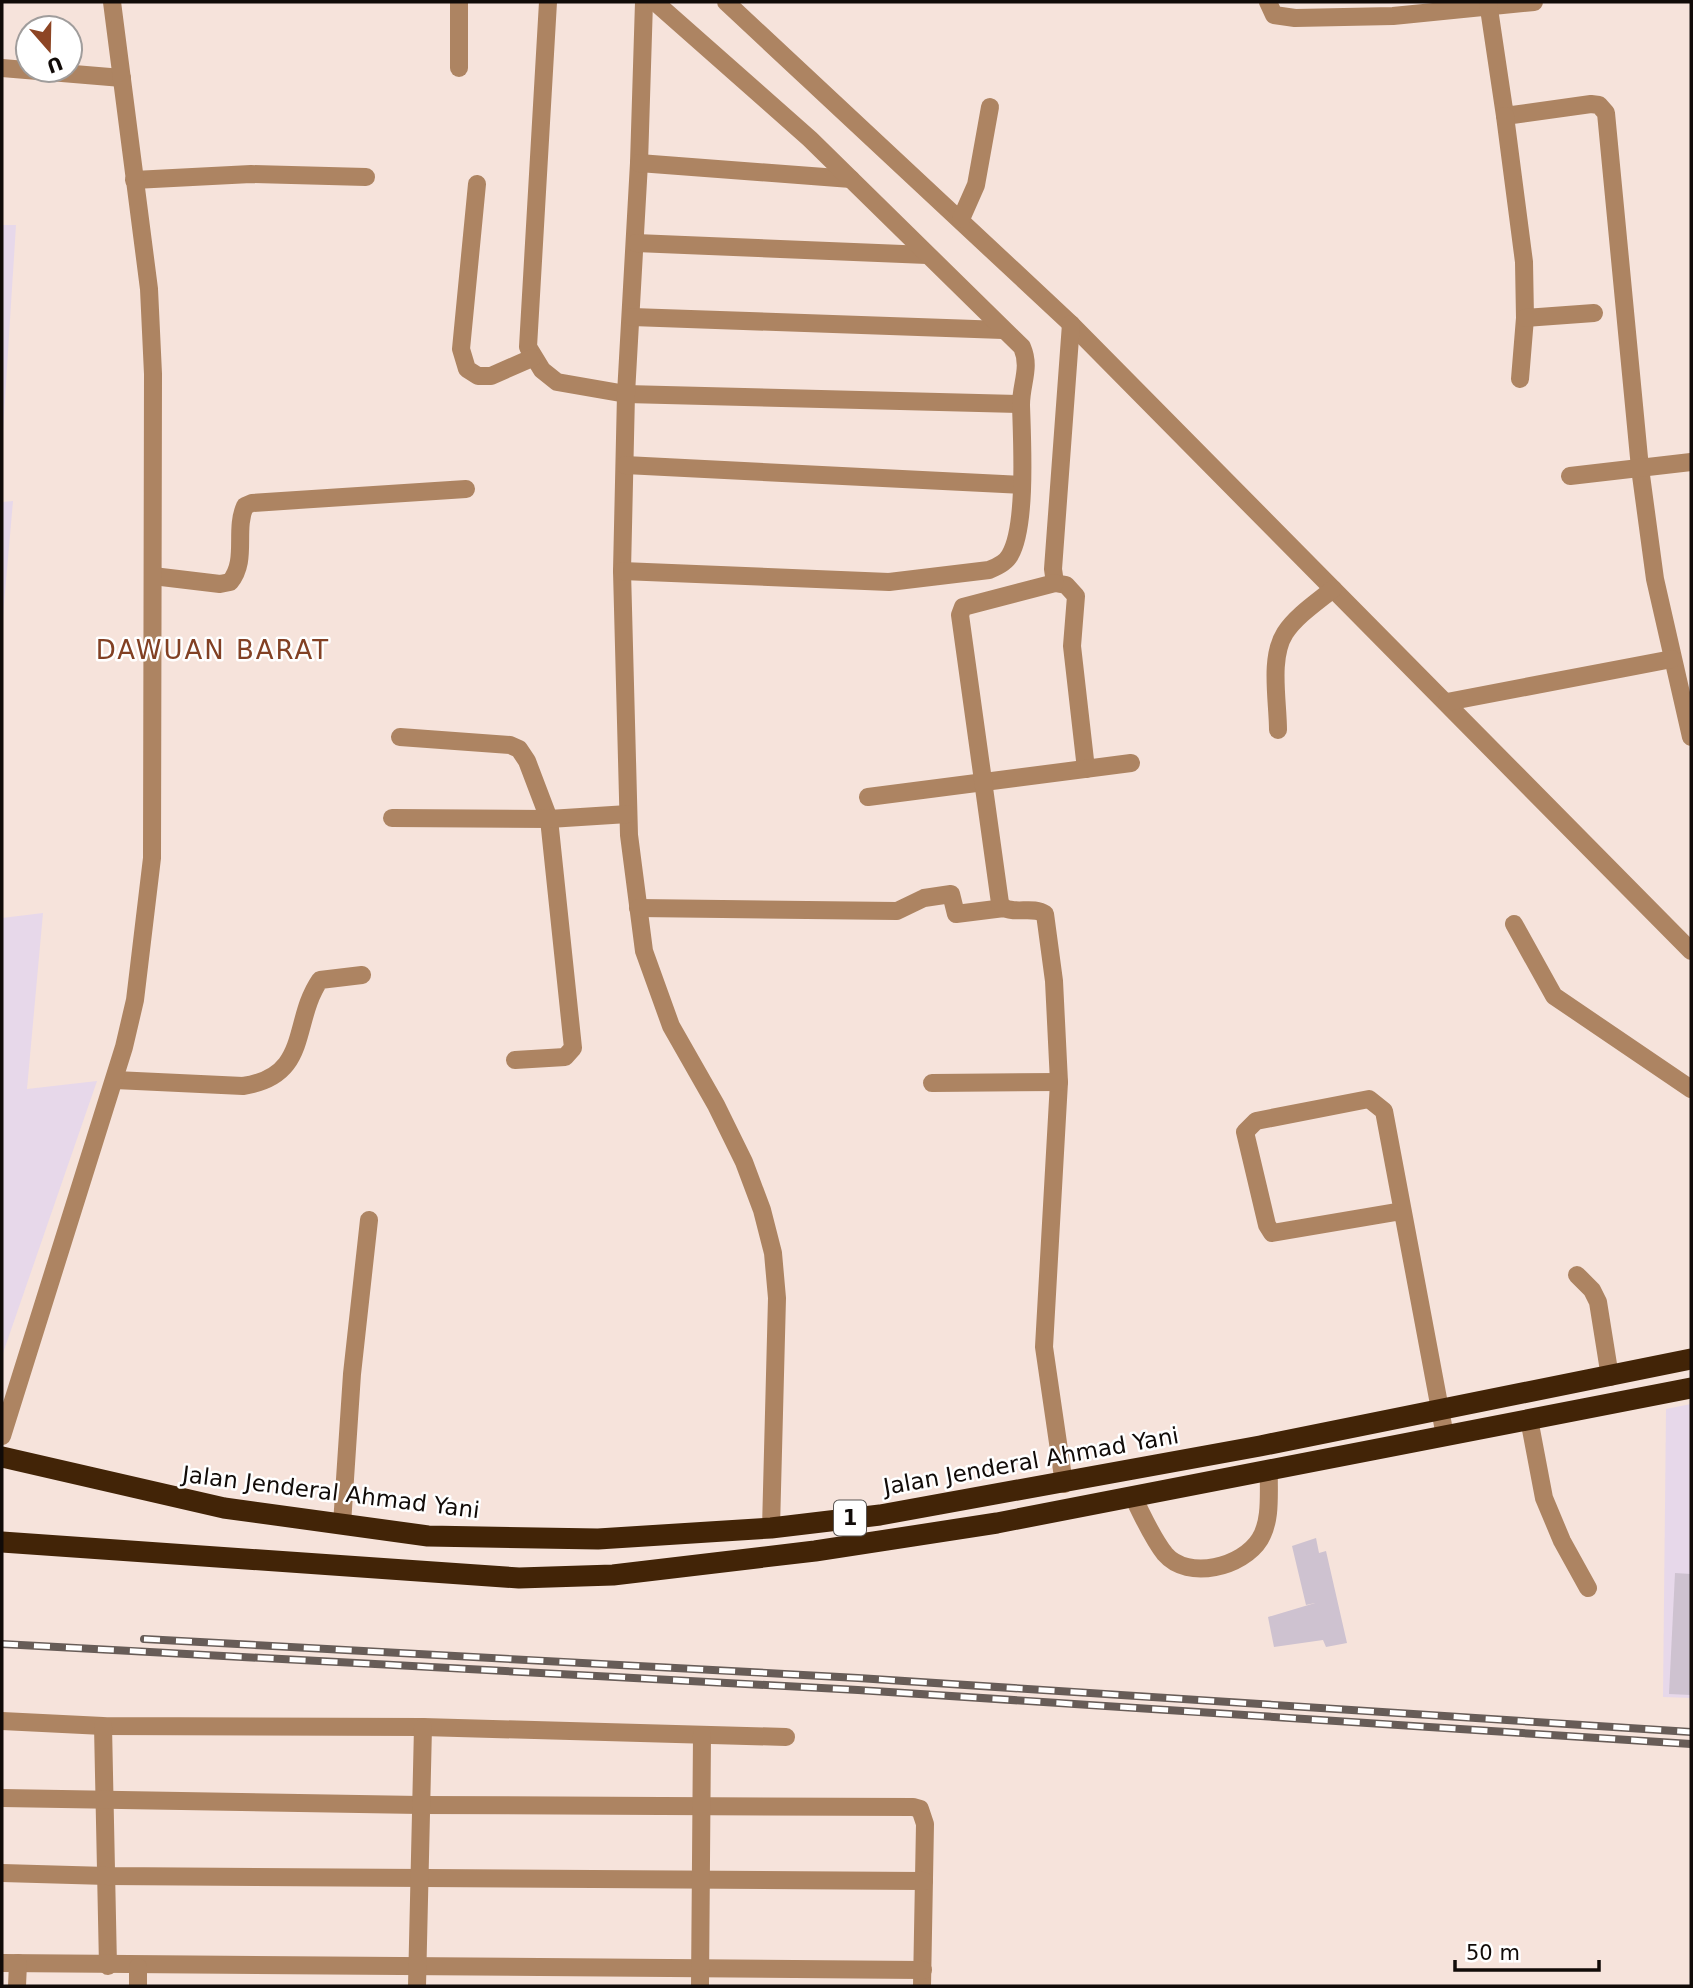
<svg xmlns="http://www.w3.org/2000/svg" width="1693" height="1988" font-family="'DejaVu Sans',sans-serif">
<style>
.industrial{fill:#e7d8ea}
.building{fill:#cec2d0}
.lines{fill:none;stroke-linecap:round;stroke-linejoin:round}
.minor{stroke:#ad8462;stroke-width:18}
.highway{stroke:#422407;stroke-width:21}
.rail-casing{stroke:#675c57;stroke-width:8}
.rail{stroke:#fff;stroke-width:5;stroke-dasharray:16;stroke-linecap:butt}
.labels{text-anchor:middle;stroke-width:5;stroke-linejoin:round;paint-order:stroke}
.shield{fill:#fff;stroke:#585452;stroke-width:2}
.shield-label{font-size:21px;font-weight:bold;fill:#110b08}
.street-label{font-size:23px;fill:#110b08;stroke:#fff}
.quarter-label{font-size:26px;letter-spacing:2px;fill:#824023;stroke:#fff}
</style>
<rect width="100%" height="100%" fill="#f6e3db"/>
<g class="industrial">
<polygon points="2,225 16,225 2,447"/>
<polygon points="13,501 2,627 2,502"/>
<polygon points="43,913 27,1089 97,1081 2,1356 2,918"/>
<polygon points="1691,1404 1691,1698 1663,1697 1666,1409"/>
</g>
<g class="building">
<polygon points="1316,1538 1319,1553 1326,1551 1347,1643 1326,1647 1323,1640 1274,1647 1268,1617 1315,1603 1306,1605 1292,1546"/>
<polygon points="1675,1573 1691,1574 1691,1695 1669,1694"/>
</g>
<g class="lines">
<g class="minor">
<polyline points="459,2 459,68"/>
<polyline points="548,2 528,347 542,370 557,382 626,394 1021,404"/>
<polyline points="644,2 639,163 626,394 622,571 629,835 644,951 671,1026 716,1105 744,1162 762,1210 773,1253 777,1298 771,1528"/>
<polyline points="726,2 1071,324 1691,951"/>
<polyline points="1268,2 1274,15 1295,18 1393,16 1534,2"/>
<polyline points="1488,2 1505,116 1591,104 1599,105 1606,113 1640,468 1655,579 1691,737"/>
<polyline points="2,68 122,78"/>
<polyline points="1505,116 1524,262 1525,318 1520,379"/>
<polyline points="639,163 851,179"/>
<polyline points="134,180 251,174 366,177"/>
<polyline points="477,184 461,349 467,369 478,376 491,376 532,358"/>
<polyline points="961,219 976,185 990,107"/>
<polyline points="636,243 927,255"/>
<polyline points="632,317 1003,330"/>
<polyline points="1525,318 1594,313"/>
<polyline points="1071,324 1053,569 1055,583 1066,585 1076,596 1072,646 1086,769"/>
<polyline points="625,465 1021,485"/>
<polyline points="1570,476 1691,462"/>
<path d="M622,571l267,11 100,-12c8,-3 17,-7 21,-15 17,-29 12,-115 11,-150 0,-22 10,-37 1,-58l-212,-208 -155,-137"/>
<path d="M153,576l67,8 10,-2c18,-22 4,-51 15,-76l7,-3 214,-14"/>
<polyline points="1447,702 1672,659"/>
<path d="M1278,730c0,-29 -9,-72 7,-97 11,-17 32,-31 48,-44"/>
<polyline points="400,737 510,745 519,749 527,761 549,819 573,1048 565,1057 515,1060"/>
<polyline points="868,797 1131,763"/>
<polyline points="392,818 549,819 628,814"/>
<path d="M638,908l259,3 27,-13 27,-4 5,20 48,-6c13,6 29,-2 41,6l9,67 5,101 -15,265 20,137"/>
<polyline points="1004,908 1000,903 960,615 963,607 1055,583"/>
<polyline points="1514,924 1554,996 1691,1089"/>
<path d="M115,1080l128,6c68,-10 48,-64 77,-106l42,-5"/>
<polyline points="932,1083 1059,1082"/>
<polyline points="1402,1211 1272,1233 1267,1225 1245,1132 1256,1121 1369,1099 1384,1111 1445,1436"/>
<polyline points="1577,1275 1592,1290 1598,1302 1610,1377"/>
<polyline points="1529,1419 1544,1498 1562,1541 1588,1588"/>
<polyline points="2,1436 124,1047 135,1000 152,858 153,374 149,289 112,2"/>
<path d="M1133,1497c10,19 19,41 32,57 23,27 78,13 95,-15 12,-20 8,-47 9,-70"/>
<polyline points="342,1524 352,1374 369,1220"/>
<polyline points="2,1721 103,1726 423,1727 786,1737"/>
<polyline points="103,1726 108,1966"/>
<polyline points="2,1798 419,1805 913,1807 920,1809 925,1824 922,1986"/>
<polyline points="2,1873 107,1876 924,1881"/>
<polyline points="2,1963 923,1970"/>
<polyline points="138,1967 138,1986"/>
<polyline points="17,1986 18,1963"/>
<polyline points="417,1986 423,1727"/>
<polyline points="700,1986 702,1735"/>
</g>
<g class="highway">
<polyline points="2,1457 224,1508 428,1536 598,1539 771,1528 880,1515 1260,1446 1691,1359"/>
<polyline points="2,1542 519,1578 613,1575 815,1551 997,1523 1691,1388"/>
</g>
<defs>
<g id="rail">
<polyline points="144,1639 858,1678 1691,1732"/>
<polyline points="2,1644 858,1690 1691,1744"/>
</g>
</defs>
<use href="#rail" class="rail-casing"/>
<use href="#rail" class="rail"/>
</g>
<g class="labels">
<rect class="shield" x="834" y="1500.5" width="32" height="35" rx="5"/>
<g class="shield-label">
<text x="850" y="1525">1</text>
</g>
<g class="street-label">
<text transform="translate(1031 1461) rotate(-10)" y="8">Jalan Jenderal Ahmad Yani</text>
<text transform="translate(331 1492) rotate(7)" y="8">Jalan Jenderal Ahmad Yani</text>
</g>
<g class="quarter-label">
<text x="213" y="659">DAWUAN BARAT</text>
</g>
</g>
<rect width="1693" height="1988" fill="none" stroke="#110b08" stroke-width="7"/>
<g transform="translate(49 49) rotate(160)"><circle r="33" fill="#ffffff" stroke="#a09d9c" stroke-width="2"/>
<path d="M0-5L12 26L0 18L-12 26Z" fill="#8d4524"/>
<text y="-10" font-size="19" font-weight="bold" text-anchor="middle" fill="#110b08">U</text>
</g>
<path d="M1455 1960v10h144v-10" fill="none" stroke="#110b08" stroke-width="3.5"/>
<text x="1466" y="1960" font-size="21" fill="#110b08" stroke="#ffffff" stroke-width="5" paint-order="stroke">50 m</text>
</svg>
